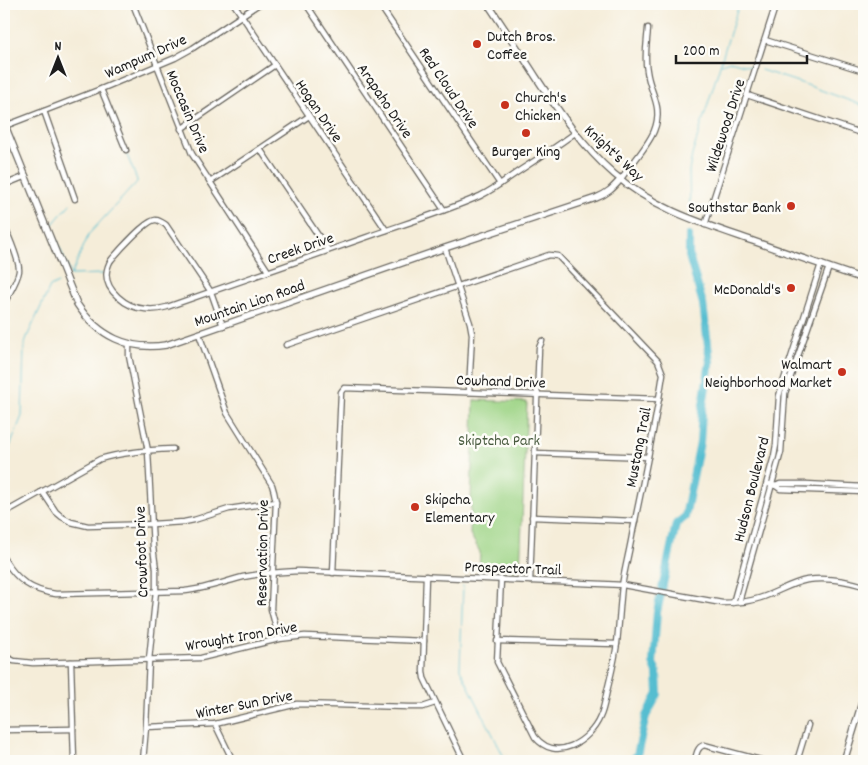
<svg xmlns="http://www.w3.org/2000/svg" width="868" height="765" font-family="Dekko,sans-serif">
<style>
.green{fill:#9ed486;stroke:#5d7851}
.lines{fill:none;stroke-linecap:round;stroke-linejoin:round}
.stream{stroke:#54bdd0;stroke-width:1}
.river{stroke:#54bdd0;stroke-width:8}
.street-casing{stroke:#68655e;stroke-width:7}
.secondary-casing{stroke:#68655e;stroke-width:8}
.street{stroke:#fff;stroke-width:4.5}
.secondary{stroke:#fff;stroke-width:5.5}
.poi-dot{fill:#c8321e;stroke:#fdfcf7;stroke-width:2}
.labels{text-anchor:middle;stroke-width:5;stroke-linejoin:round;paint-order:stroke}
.poi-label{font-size:16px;fill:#1c1c1c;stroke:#fdfcf7;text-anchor:start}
.street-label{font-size:16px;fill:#1c1c1c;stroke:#fdfcf7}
.park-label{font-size:16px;fill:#4a5c41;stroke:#fdfcf7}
</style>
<rect width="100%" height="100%" fill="#fdfcf7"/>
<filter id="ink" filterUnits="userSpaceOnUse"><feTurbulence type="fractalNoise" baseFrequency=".02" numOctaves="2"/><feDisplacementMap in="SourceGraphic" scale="10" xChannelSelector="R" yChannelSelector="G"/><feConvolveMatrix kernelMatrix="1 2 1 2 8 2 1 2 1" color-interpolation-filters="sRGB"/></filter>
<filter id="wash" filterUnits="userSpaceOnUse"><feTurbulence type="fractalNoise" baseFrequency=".0096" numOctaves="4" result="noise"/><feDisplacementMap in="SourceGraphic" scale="20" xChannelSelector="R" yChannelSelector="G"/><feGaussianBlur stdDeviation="1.12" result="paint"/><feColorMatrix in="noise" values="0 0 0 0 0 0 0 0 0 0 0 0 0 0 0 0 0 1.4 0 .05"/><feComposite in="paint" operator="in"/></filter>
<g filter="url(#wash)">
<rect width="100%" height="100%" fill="#f5edd9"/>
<polygon class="green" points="474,400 527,402 520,571 479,569 480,552 470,534"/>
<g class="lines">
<g class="stream">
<polyline points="721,64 730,61 751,67"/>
<polyline points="761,70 807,85 864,106"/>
<polyline points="70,204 51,226 71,275"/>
<polyline points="690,206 689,171 692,155 739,4"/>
<polyline points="71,275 89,234 137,182 137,180 127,155"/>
<polyline points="72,275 103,274"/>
<polyline points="4,458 9,449 22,416 24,347 27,337 50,287 58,283"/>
<polyline points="463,586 460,669 506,761"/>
</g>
<polyline class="river" points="631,761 637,755 646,716 658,694 657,673 653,663 657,612 676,524 685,517 700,442 702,411 710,362 703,304 689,256 689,236"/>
</g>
</g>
<g filter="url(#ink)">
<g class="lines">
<defs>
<g id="street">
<polyline points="133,4 192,154 268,271"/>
<polyline points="234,4 386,230"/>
<polyline points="306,4 444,210"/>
<polyline points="379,4 500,184"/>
<polyline points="861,4 864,5"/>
<polyline points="765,40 864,71"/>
<polyline points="101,89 126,150"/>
<polyline points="747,95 864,134"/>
<polyline points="44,111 75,199"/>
<polyline points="5,126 101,89 175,58 193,48 259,4"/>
<polyline points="181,129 275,65"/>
<polyline points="260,149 328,250"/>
<path d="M620,180c10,-14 28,-34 34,-49 10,-25 -4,-37 -7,-60 -3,-14 0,-29 1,-43"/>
<polyline points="210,182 309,116"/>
<polyline points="4,185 26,176"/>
<path d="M4,225c4,11 16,35 15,46 -1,9 -11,24 -15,33"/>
<polyline points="705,225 776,4"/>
<polyline points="445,248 470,323 472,334 469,392"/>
<polyline points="4,250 12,247"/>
<path d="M223,326l-12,-34 -45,-67c-3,-2 -7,-5 -10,-5 -9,-1 -38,32 -44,39 -3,3 -4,7 -5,11 -4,20 20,38 38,39 7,1 15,0 22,-2 67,-23 133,-47 200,-70 37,-13 77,-25 113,-41 15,-7 28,-18 42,-27 17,-11 35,-23 53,-36"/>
<polyline points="199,334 227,413 272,485 274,492 276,502 271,609 279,639"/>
<polyline points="129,344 129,356 148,451 153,547 156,569 156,591 149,660 146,727 143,761"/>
<path d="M286,345l263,-90 9,1 100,105 5,13c-8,52 -19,104 -30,156 -3,19 -8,37 -11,56 -2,19 -3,38 -5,57 -2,16 -6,32 -10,48 -2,8 -3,18 -7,26 -10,24 -44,46 -65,20l-38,-75 4,-83"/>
<polyline points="535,453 648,457"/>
<polyline points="769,484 776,486 780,489 864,492"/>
<polyline points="776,486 780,484 806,484 864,487"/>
<polyline points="42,491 56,512 62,517 71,522 88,526 152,524 184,522 194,520 229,509 276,502"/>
<path d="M4,513l96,-54c23,-7 49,-9 73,-10"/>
<polyline points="532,517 635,521"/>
<path d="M4,559c13,21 27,32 52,35l129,-3c20,-2 39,-9 58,-14 18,-4 36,-5 55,-6l305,13 20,1 99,18c13,0 26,-1 38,-5 16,-5 31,-15 47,-18 20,-3 38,0 57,6"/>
<polyline points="333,573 341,392 344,388 659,399"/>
<polyline points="426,576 423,671 424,678 464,761"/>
<polyline points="530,581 539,348 542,341"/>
<polyline points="739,602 781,452 785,393 829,267"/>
<polyline points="733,603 774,456 776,445 779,396 781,389 821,264"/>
<polyline points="497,641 617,644"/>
<polyline points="4,656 14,661 33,663 201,658 279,639 305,636 424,641"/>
<polyline points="71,662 74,761"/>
<polyline points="215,724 233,761"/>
<polyline points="146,727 215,724 297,704 409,707 423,707 435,703"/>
<polyline points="4,730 73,729"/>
<path d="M695,761c1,-6 2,-14 9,-16l60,16"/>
<polyline points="797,761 808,725"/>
</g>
<g id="secondary">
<path d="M488,4c16,24 32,48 48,73 23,35 46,69 78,97 40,35 90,50 139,67 37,13 74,26 111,38"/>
<path d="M4,123l73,181c21,32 52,47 89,41l279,-97 151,-50c11,-4 17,-10 24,-18"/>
<polyline points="844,761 864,696"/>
</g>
</defs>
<use href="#street" class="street-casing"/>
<use href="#secondary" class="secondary-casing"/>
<use href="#street" class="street"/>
<use href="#secondary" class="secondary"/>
</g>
</g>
<g class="poi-dot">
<circle cx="477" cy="44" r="5"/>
<circle cx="505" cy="105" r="5"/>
<circle cx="526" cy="133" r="5"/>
<circle cx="791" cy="206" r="5"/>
<circle cx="791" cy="288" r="5"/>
<circle cx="842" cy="372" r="5"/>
<circle cx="415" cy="507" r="5"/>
</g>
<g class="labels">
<g class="poi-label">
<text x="487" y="41">Dutch Bros.<tspan x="487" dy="18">Coffee</tspan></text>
<text x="515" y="102">Church's<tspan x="515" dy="18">Chicken</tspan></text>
<text x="526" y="156" text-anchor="middle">Burger King</text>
<text x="781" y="212" text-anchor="end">Southstar Bank</text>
<text x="781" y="294" text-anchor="end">McDonald's</text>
<text x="832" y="369" text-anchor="end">Walmart<tspan x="832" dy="18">Neighborhood Market</tspan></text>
<text x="425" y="504">Skipcha<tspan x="425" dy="18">Elementary</tspan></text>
</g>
<g class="street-label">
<text transform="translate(145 55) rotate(-24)" y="6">Wampum Drive</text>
<text transform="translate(450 87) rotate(56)" y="6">Red Cloud Drive</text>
<text transform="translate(386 100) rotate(56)" y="6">Arapaho Drive</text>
<text transform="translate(320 110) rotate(56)" y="6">Hogan Drive</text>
<text transform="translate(189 111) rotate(67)" y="6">Moccasin Drive</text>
<text transform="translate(724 125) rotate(-72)" y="6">Wildewood Drive</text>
<text transform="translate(615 152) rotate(43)" y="6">Knight's Way</text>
<text transform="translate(300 247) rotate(-19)" y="6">Creek Drive</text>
<text transform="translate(249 302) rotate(-19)" y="6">Mountain Lion Road</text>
<text transform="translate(501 380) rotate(2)" y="6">Cowhand Drive</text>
<text transform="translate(637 447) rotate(-79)" y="6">Mustang Trail</text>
<text transform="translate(750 489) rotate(-76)" y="6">Hudson Boulevard</text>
<text transform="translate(140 552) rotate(-92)" y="6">Crowfoot Drive</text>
<text transform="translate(261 553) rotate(-89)" y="6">Reservation Drive</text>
<text transform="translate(513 567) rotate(2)" y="6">Prospector Trail</text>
<text transform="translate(241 635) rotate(-10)" y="6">Wrought Iron Drive</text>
<text transform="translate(244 703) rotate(-11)" y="6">Winter Sun Drive</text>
</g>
<g class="park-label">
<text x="499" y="445">Skiptcha Park</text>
</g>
</g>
<rect width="868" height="765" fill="none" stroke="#fdfcf7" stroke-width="20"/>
<g transform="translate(58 58)" stroke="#fdfcf7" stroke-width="4" paint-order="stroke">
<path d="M0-4L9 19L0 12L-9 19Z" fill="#1c1c1c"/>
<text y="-8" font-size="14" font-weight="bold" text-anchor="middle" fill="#1c1c1c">N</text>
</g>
<path d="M676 55v8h131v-8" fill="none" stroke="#1c1c1c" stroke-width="2.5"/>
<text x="683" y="55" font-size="15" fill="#1c1c1c" stroke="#fdfcf7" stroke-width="4" paint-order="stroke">200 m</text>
</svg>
